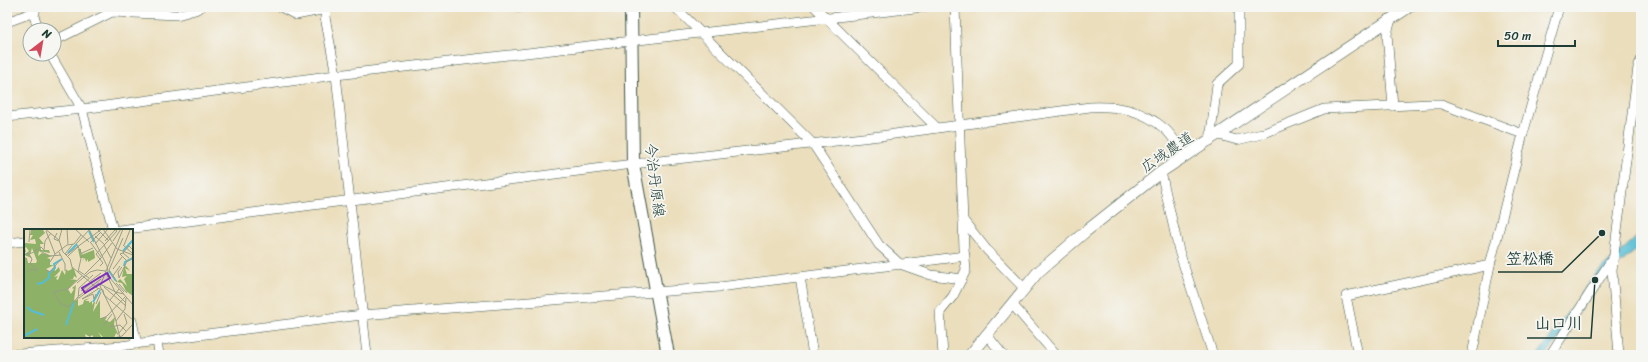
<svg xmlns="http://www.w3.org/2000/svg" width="1648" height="362" font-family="Sriracha,'Klee One',sans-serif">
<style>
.water{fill:#56bdd4;stroke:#3a7d84}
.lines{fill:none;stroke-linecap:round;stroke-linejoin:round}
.minor-casing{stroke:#3e5548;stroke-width:10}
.tertiary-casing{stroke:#3e5548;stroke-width:12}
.secondary-casing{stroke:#3e5548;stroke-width:14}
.minor{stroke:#fff;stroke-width:9}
.tertiary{stroke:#fff;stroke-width:11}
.secondary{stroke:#fff;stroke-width:12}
.labels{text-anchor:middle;stroke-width:3.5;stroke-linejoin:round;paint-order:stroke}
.street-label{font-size:15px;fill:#1f3d34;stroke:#f6f6f2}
.inset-river{fill:none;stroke:#56bdd4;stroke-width:2}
.inset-road{fill:none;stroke:#999e86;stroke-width:1}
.view{fill:#7b2cbf;fill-opacity:0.15;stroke:#7b2cbf;stroke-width:2}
.inset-edge{fill:none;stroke:#1f3d34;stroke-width:2}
.leader{fill:none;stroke:#1f3d34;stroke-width:1.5}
.callout-dot{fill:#1f3d34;stroke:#f6f6f2;stroke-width:1.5}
.callout-label{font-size:16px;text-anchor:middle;font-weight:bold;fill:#1f3d34;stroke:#f6f6f2;stroke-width:3.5;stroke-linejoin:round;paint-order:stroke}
</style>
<rect width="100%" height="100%" fill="#f6f6f2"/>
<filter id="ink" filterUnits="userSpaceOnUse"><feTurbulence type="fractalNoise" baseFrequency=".025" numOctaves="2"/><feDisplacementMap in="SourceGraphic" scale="8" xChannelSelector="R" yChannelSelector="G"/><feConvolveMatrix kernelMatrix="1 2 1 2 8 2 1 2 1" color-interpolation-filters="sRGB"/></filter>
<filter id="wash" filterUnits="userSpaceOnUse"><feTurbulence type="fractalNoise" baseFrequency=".012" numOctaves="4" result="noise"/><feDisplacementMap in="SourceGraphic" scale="16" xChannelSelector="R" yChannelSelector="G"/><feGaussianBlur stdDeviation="0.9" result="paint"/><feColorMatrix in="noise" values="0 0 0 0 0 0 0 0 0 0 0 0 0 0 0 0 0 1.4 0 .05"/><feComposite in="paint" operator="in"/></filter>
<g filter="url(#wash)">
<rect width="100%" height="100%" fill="#ebdebc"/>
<g class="water">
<polygon points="508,7 537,7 521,12"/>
<polygon points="1641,233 1641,246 1605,276 1546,355 1538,355 1570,309 1593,277"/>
</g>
</g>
<g filter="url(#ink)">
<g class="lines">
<defs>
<g id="minor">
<polyline points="36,7 34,16 39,30"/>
<polyline points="281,7 296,15 326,9"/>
<polyline points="327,7 325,17 336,75 367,355"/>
<polyline points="675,7 813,144 879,245 900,264 931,275 962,279"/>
<polyline points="815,7 937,128"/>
<polyline points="1391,19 1387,34 1393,106"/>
<polyline points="7,22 34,12"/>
<polyline points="54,41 112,12 177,15 195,10 201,7"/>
<polyline points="50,54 82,109 113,230"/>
<polyline points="7,117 82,109 336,75 924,7"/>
<polyline points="1219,135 1237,140 1262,134 1324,109 1431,104 1441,104 1523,134"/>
<polyline points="1210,141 1217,84 1239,64 1239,7"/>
<polyline points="1161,172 1179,251 1213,355"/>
<polyline points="963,220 987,250 1024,288"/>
<path d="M119,230l514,-66 247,-28 210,-29c28,-1 52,2 75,22 8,7 14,19 21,27"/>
<polyline points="7,243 25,241"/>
<polyline points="800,277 813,355"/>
<polyline points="1012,304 1056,355"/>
<polyline points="132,321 137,344"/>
<polyline points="987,335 1003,355"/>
<polyline points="157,340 159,355"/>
<polyline points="7,355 121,346 198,335 362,315 719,287 965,256"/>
<polyline points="943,355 940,312 953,296 966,270 964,249 955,7"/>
<polyline points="1358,355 1346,296 1490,265"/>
<polyline points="1472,355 1490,265 1523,134 1559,7"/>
<polyline points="1550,355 1612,259"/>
<polyline points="1619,355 1612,270 1638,67 1641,60"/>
</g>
<polyline id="tertiary" points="970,355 1038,272 1085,232 1161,172 1409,7"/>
<polyline id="secondary" points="631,7 633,164 668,355"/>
</defs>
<use href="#minor" class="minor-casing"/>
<use href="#tertiary" class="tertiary-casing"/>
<use href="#secondary" class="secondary-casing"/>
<use href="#minor" class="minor"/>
<use href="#tertiary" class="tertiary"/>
<use href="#secondary" class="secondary"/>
</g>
</g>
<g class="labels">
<g class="street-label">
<text transform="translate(1167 152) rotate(-34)" y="5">広域農道</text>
<text transform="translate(655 180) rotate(83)" y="5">今治丹原線</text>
</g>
</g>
<g transform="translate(24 229)">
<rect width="109" height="109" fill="#ebdebc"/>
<path d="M7,1h12l2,3 -6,5 5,6h-4l1,6h8l1,3 -11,-2 -1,5 4,-3 10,3 -5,2 3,1v6h4l-8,4 5,3 3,-4 1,3 4,-4 1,4 -6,6 4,-1 -2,3 2,1 4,-10 3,5 1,-6 2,2 4,-2 -1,-2 3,2 3,9 -3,-2 -1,3h-4l8,1 -9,9 3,5 3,-5 -2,-1 4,-3 -2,16 4,-2v7l5,-2 1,-4 6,-2 -5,3h4v2l3,-2v4l2,-3h1l-2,10 7,-12v18l7,-1 -2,3 5,2 5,-5 -1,8 5,11 -3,-3 -2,5h-10l-6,-6 4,6h-8l-2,-3 -2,2 -5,-3 1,4 -62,-1v-80l3,1 1,5h8l1,-2 -5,-13 -2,7 2,3 -8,-3 5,-4 -3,-4 -1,1 1,4h-1l-1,-4 1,-5 11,1 -1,-5 -5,1 3,-5h-3zM54,20h3v6l13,-5 1,8 -7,4v-3l-2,3 -1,-4 -3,3 2,-3h-4zM102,37l4,5 -5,-3 2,6h6v22l-7,-5 -4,-8 -5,-1 3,-3 7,7 -3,-7 3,-3 -5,1 2,-10z" fill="#8db166"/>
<path class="inset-river" d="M65,2l5,11M99,22l10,-11M44,24l9,-9M100,37l1,-4 8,-4M85,42l7,10M13,55l5,-1 7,-5v-5l6,-5 -1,-4 8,-5M69,73l7,-12M3,78l5,4 12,4M42,96l8,-23M0,107l13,-7"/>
<path class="inset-road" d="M21,0l14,11M38,0l-3,11 4,12 7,7 2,8 25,21 6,2 1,5 29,25M43,0l1,15M51,0l14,13M65,0l18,37 2,11 24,28M73,0l12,12M79,0l14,20 16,6M22,2l9,23M33,4l-3,6 5,2M71,7l10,9M81,12l10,-11M89,12l8,-12M5,13l1,-13M66,14l11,-11M67,14l10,14M52,15l14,-15M71,15l13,-15M53,16l5,9 -4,18M80,16l7,13M99,16l9,8M100,16l6,-15M17,18l3,3 1,-9 6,-8M14,21l12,6 11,-1M35,23l6,12v7M3,24l5,6 -2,5 6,4 1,3 -5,-2 -5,3M58,24l11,-5M99,24l-3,1 7,7M0,25l8,-1 9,-6M41,25l8,-10M42,26l36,-26M44,27l11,-10M78,27l10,-13M105,29l-6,-5 6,-7 4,4M26,33l5,-8 12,-9 7,-1 7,-9M76,37l3,-3 -7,-9 21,-23 -3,-2M89,40l9,-12M22,41l4,2 10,-12M55,42l10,7M81,42l10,21 9,2M61,45l17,-17M88,48l8,-11M95,49l8,-17 6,-3M95,49l-1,-6 4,-5M65,53l12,-9M93,53l-8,-12 14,-32M53,54l13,-11 7,-2 9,1M92,54l8,9M76,55l14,7 12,12M95,55l8,9M80,58l22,19M57,62l19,-15M72,65l-2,5 -1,-5 -11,5 16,-10M55,67l22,-17M54,68l-9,10 -9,-4 -7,-11 15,-3 14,-13M55,69l20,-15M54,70l1,-11 14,-13M86,71l9,-11M72,75l5,-12M77,90l6,-3 19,-20M92,92l9,-12 1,-11M89,95l-3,3 10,-2 6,6M79,97l9,-12M95,104l8,-10 -3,-9M90,109l8,-2 11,-12M96,109l-5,-21 -15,-31 23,-57"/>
<path class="view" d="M83,44l3,5 -25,15 -3,-5z"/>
<rect width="109" height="109" class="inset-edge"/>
</g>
<path class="leader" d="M1602 233L1562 272H1498M1595 280L1591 338H1527"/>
<g class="callout-dot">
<circle cx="1602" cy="233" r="4"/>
<circle cx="1595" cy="280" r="4"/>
</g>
<g class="callout-label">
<text x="1530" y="264">笠松橋</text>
<text x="1559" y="329">山口川</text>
</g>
<rect width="1648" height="362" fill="none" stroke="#f6f6f2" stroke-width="24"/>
<g transform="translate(42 42) rotate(31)"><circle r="19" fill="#f6f6f2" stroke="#a0aca6"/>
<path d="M0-3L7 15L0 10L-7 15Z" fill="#d1495b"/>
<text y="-6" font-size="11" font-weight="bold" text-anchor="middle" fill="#1f3d34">N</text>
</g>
<path d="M1498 40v6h77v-6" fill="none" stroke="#1f3d34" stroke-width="2"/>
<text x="1504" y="40" font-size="12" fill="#1f3d34" stroke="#f6f6f2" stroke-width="3" paint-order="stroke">50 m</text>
</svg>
